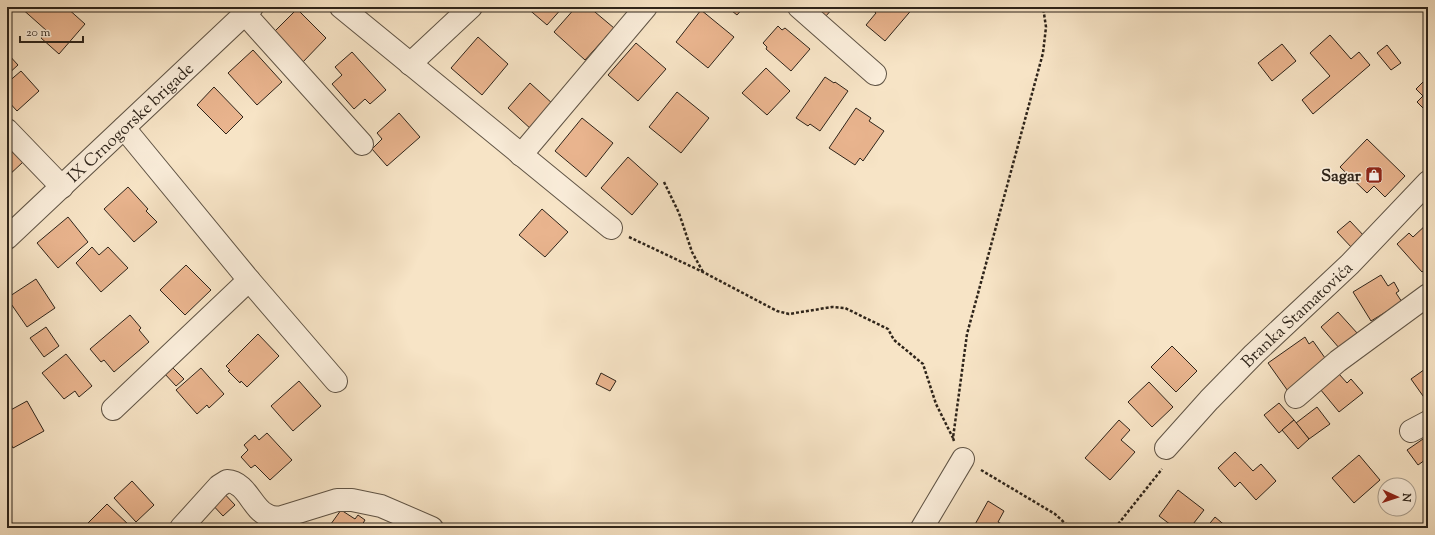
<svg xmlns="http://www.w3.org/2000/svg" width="1435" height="535" font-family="'Sorts Mill Goudy',serif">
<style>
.building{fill:#e9b48e;stroke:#2e241a}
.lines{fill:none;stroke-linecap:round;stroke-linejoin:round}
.minor-casing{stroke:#605445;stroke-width:24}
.path{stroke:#2e241a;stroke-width:2.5;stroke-dasharray:3 2;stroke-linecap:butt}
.minor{stroke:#faedda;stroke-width:22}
.labels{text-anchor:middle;stroke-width:3.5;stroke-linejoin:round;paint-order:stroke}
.street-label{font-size:17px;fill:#2e241a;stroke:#faedda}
.poi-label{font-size:17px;font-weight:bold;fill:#2e241a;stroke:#faedda;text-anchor:end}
</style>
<rect width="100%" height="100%" fill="#f7e4c6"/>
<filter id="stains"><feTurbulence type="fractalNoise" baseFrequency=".005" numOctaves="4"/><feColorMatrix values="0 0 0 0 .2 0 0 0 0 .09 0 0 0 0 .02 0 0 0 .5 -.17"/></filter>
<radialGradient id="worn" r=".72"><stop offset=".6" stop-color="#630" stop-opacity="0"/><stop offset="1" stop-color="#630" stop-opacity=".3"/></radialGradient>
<g class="building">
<polygon points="20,7 66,7 85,24 59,54 41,38 47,31"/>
<polygon points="526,7 563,7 547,25"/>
<polygon points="576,7 589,7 614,28 585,60 554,32"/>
<polygon points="727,7 744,7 737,15"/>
<polygon points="813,7 834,7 825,17"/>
<polygon points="869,7 914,7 885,41 866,25 876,13"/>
<polygon points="297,9 326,38 302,63 272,34"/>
<polygon points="701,10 734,37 708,68 676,42"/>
<polygon points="778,26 782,30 785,28 810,49 791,71 766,49 767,47 763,43"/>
<polygon points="1330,35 1351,59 1359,52 1370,65 1313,114 1302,100 1330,76 1310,53"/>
<polygon points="478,37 508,64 482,95 451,68"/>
<polygon points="636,43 666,69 638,101 608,75"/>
<polygon points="1282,44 1296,61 1272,81 1258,63"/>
<polygon points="1387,45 1401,63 1391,70 1377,53"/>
<polygon points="253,50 282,82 257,105 228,73"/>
<polygon points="352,52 386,90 370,104 365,99 354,109 332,84 342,75 335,67"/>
<polygon points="7,53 18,65 7,75"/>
<polygon points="766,68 790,91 767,115 742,93"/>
<polygon points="21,71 39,91 17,111 7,100 7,83"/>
<polygon points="825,77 834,83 835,82 848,91 820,131 810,124 808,126 796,118"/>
<polygon points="1427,78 1428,79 1428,113 1417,102 1423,96 1416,89"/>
<polygon points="530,83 554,105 532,130 508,108"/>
<polygon points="214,87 243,117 226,134 197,105"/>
<polygon points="677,92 709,118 681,153 649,127"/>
<polygon points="856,108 871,118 869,121 884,131 863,161 860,158 855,165 829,148"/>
<polygon points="399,113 420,137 387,166 372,149 382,139 377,133"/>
<polygon points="582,118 613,143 586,177 555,151"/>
<polygon points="1367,139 1405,176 1385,197 1374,186 1367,193 1340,167"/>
<polygon points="7,145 23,162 7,177"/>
<polygon points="628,157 658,184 632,215 601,188"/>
<polygon points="128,187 148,209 146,211 157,222 134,242 104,209"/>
<polygon points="542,209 568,232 545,257 519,235"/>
<polygon points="68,217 88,242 58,268 37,243"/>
<polygon points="1350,221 1365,237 1353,249 1337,232"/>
<polygon points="1428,223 1428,267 1422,272 1397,244 1409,233 1413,237"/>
<polygon points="92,247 99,255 108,247 128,268 101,292 76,263"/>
<polygon points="186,265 211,290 185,315 160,290"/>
<polygon points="1381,275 1388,286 1394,282 1399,291 1396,293 1402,302 1371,321 1353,292"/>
<polygon points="36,279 55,308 27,327 7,298"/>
<polygon points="1338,312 1358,334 1340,349 1321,327"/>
<polygon points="130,315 141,328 139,330 149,342 114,372 104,360 101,362 90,349"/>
<polygon points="46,327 59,346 44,357 30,338"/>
<polygon points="258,334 279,356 247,387 241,381 240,383 228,371 230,370 226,366"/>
<polygon points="1305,337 1309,344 1313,341 1330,365 1290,394 1268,363"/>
<polygon points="1172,346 1197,371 1176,392 1151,367"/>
<polygon points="66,354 92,386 79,397 75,391 64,399 42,373"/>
<polygon points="171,366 184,379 176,386 164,373"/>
<polygon points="1428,367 1428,403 1411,379"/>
<polygon points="201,368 224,394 209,408 207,405 197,414 176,390"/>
<polygon points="601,373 616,381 610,391 596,384"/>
<polygon points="1339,374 1347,383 1351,379 1363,393 1339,412 1320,389"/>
<polygon points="299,381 321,406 293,431 271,406"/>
<polygon points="1149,382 1173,407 1152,427 1128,402"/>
<polygon points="27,401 44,431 13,448 7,437 7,412"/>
<polygon points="1279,403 1294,420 1279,433 1264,415"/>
<polygon points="1317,407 1330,424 1309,439 1296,423"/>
<polygon points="1119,420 1130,430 1121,440 1135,452 1110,480 1085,458"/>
<polygon points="1294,420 1309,439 1298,449 1282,430"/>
<polygon points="267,433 292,460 270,480 255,465 251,468 241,457 248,450 244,445 255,435 259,440"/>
<polygon points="1423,439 1428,445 1428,463 1425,460 1418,465 1407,450"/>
<polygon points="1235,452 1253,471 1261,464 1276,481 1256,500 1240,482 1235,487 1218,468"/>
<polygon points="1359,455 1380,480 1354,503 1332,478"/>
<polygon points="132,481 154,505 136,522 114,498"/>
<polygon points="220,489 235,505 223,516 208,500"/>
<polygon points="1178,490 1204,510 1190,528 1175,528 1159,516"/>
<polygon points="988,501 1004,511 998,522 1009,528 973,528"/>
<polygon points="107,504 131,527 129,528 84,527"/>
<polygon points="341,510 355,519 358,515 365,520 362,525 367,528 328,528"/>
<polygon points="1215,517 1228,528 1206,528"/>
<polygon points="1428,520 1428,528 1424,528 1422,525"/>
</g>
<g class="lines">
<defs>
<g id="minor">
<polyline points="341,7 611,228"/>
<polyline points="799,7 875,74"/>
<polyline points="245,14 362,144"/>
<polyline points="410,64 471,7"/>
<polyline points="124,128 249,280 336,381"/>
<polyline points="7,130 62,187"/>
<polyline points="521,155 646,7"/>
<path id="s1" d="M7,238l245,-231"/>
<polyline points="1296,397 1338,361 1428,295"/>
<polyline points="113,409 249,280"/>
<polyline points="1411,431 1428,422"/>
<path id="s2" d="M1166,448l43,-48 45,-46 96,-90 78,-82"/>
<path d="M181,528l38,-42 8,-5c20,1 25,28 40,34 5,3 9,3 15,2l55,-17h15l29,6 51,22"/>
<polyline points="922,528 963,459"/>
</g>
</defs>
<use href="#minor" class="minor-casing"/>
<g class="path">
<polyline points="664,182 679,213 692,252 703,272"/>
<polyline points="629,237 703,272 777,311 789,314 832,307 845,308 888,329 894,340 923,364 936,404 953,438"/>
<polyline points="954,441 953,438 967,334 1043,53 1046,27 1043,7"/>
<polyline points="981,470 1055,514 1068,526 1074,528"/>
<polyline points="1115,528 1162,469"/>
</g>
<use href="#minor" class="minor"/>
</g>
<defs>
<symbol id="shop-square" viewBox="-11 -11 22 22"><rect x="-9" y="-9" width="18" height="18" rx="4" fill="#8f2418" stroke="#faedda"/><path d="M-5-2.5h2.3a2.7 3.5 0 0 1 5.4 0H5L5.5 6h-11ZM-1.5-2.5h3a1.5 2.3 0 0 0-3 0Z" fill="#fff"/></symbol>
</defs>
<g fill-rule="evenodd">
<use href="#shop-square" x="1364" y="165" width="20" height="20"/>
</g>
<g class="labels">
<g class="street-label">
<text dy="6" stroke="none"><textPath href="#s1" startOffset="169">IX Crnogorske brigade</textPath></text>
<text dy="6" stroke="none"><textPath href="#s2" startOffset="187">Branka Stamatovića</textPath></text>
</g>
<g class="poi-label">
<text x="1361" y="181">Sagar</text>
</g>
</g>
<rect width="1435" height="535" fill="none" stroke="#f7e4c6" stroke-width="24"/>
<rect x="8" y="8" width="1419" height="519" fill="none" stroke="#2e241a" stroke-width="2"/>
<rect x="12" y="12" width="1411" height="511" fill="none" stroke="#2e241a"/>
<g transform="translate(1397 497) rotate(93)"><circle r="19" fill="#faedda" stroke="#a89d8d"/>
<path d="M0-3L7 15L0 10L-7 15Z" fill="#8f2418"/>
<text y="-6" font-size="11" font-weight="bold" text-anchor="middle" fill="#2e241a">N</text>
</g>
<path d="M20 36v6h63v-6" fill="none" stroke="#2e241a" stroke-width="2"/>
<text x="26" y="36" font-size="12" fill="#2e241a" stroke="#faedda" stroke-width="3" paint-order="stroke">20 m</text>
<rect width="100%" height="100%" filter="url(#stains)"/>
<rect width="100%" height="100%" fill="url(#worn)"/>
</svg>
